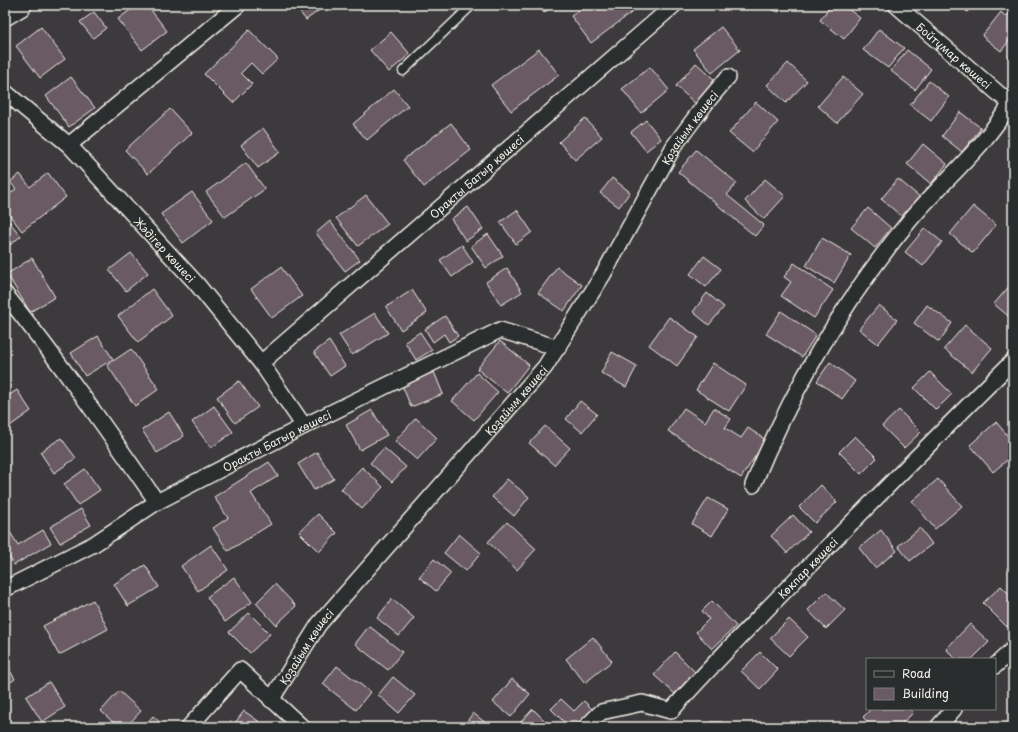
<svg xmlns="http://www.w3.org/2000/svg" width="1018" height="732" viewBox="0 0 1018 732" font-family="'Playpen Sans',sans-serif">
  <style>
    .building { fill: #6a5a64; stroke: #f4f1e8 }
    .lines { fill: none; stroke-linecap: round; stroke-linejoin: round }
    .service-casing { stroke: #f4f1e8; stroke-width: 11 }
    .minor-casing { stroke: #f4f1e8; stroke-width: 18 }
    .secondary-casing { stroke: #f4f1e8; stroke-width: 25 }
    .service { stroke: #2a2d2e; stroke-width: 8 }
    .minor { stroke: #2a2d2e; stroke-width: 15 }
    .secondary { stroke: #2a2d2e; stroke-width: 22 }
    .labels { text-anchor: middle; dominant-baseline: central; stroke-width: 3; stroke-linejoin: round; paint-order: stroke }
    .street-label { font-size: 11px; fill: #f4f1e8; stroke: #2a2d2e }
  </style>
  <rect width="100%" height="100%" fill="#3d3a3e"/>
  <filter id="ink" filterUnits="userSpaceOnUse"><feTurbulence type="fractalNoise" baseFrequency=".025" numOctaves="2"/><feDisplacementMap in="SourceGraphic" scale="8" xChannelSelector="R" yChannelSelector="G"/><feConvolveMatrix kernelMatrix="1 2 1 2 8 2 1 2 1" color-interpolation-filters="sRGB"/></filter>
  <g filter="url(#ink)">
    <!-- building -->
    <path class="building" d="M137 5H147L167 31 142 50 118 19Z
      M294 5H326L306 20Z
      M538 5H553L544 13Z
      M586 5H637L639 7 591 43 571 16Z
      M759 5H781L779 12Z
      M831 5H843L860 18 844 39 820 20Z
      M960 5H973L967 12Z
      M1013 8V36L1001 51 982 36 1001 12 1006 17Z
      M94 12 106 28 93 38 80 22Z
      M41 27 65 59 40 78 16 46Z
      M721 27 740 50 712 73 693 49Z
      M879 29 904 48 888 68 863 50Z
      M249 30 278 59 262 74 251 63 241 73 252 84 233 103 204 74Z
      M391 32 410 54 389 72 370 50Z
      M539 49 559 75 511 111 491 85Z
      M907 50 931 69 915 90 891 71Z
      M1013 52V62L1008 58Z
      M696 63 717 82 697 105 676 86Z
      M788 63 807 81 786 103 767 85Z
      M650 67 669 90 641 113 622 89Z
      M71 77 95 108 69 127 46 96Z
      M843 77 863 94 837 123 818 106Z
      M929 81 949 97 931 121 910 105Z
      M394 89 408 106 367 140 353 124Z
      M756 102 778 122 752 152 729 133Z
      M170 109 192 133 148 174 125 150Z
      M960 112 981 128 962 152 942 136Z
      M585 118 602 137 575 160 559 142Z
      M646 120 661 139 646 151 631 132Z
      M451 123 471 150 424 187 403 160Z
      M263 128 280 152 258 168 241 145Z
      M923 144 947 164 931 184 907 164Z
      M696 150 737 183 727 195 764 225 755 236 678 172Z
      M246 163 265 189 225 217 206 192Z
      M48 173 66 197 22 231 5 209V198L16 189 10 182 20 174 30 187Z
      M612 178 630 192 619 207 600 193Z
      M765 179 785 196 764 219 745 201Z
      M898 179 921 198 905 219 881 199Z
      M192 192 213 220 183 243 161 214Z
      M366 195 388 224 358 246 336 218Z
      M973 206 996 225 973 253 950 234Z
      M468 207 483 229 466 241 451 219Z
      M868 208 891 228 875 248 851 228Z
      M517 210 532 232 516 244 500 222Z
      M5 217 21 236 5 249Z
      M330 221 360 260 345 271 316 233Z
      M925 228 942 242 923 266 905 252Z
      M488 234 503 256 486 268 471 246Z
      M822 238 851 255 834 283 806 266Z
      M462 245 473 262 452 277 440 260Z
      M131 253 148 273 126 291 109 270Z
      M704 256 721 269 706 287 690 274Z
      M32 258 55 297 30 312 7 274Z
      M794 263 833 290 814 318 781 296 791 282 784 277Z
      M281 267 302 296 272 318 251 289Z
      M557 267 582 285 564 311 538 293Z
      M507 268 522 292 501 305 486 282Z
      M1013 282V320L994 304Z
      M152 289 172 316 138 342 118 316Z
      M412 290 427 313 401 330 386 307Z
      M707 293 724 307 709 325 693 312Z
      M879 305 897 320 878 344 859 329Z
      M927 305 952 323 939 342 914 323Z
      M781 311 816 335 802 357 766 334Z
      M375 313 388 333 352 355 339 335Z
      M445 316 458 336 449 342 444 334 433 342 425 329Z
      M669 317 698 337 677 366 649 345Z
      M965 325 992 348 972 372 944 349Z
      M420 332 432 350 416 360 405 342Z
      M98 336 113 359 85 376 71 353Z
      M329 341 345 366 330 376 314 352Z
      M500 341 529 365 507 393 477 369Z
      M131 349 159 389 135 406 107 365Z
      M612 352 637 366 626 387 601 373Z
      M830 362 855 381 842 399 817 381Z
      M713 363 746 385 729 411 696 390Z
      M434 372 443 394 411 407 402 385Z
      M930 372 952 394 936 410 914 388Z
      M477 373 498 392 474 420 452 401Z
      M239 381 258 407 235 423 217 397Z
      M17 390 31 411 10 426 5 419V398Z
      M580 401 597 414 582 432 566 419Z
      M214 406 233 432 211 448 192 422Z
      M684 408 705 422 714 408 731 419 725 428 741 438 748 428 766 440 741 478 668 431Z
      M372 410 387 435 360 450 346 425Z
      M899 410 921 432 904 448 882 426Z
      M169 412 184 436 157 453 142 430Z
      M416 418 437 438 417 460 395 441Z
      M996 422 1013 442V455L993 472 970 445Z
      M545 426 570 448 554 465 529 443Z
      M855 436 877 458 861 474 839 452Z
      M61 438 76 458 54 473 40 452Z
      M384 448 406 467 392 482 370 463Z
      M317 452 334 479 314 490 298 464Z
      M269 462 278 476 251 493 271 524 228 551 213 528 228 518 214 497Z
      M362 467 383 487 362 509 341 489Z
      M85 469 100 490 78 505 64 484Z
      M507 479 529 497 514 516 492 497Z
      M938 479 962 506 935 529 912 501Z
      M821 485 837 502 815 523 799 507Z
      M708 498 728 509 712 536 692 524Z
      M81 509 91 525 60 543 50 527Z
      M318 514 337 533 319 552 299 532Z
      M793 515 809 532 787 553 771 536Z
      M507 522 536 549 517 570 488 542Z
      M5 524 18 545 43 530 51 543 14 565 5 550Z
      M920 528 932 544 910 561 898 546Z
      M881 530 897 551 875 568 859 548Z
      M459 534 481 553 466 571 444 553Z
      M211 545 228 570 198 591 181 566Z
      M434 559 451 573 436 591 419 577Z
      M145 565 159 587 128 606 114 584Z
      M234 577 252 602 225 622 207 597Z
      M275 584 296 606 276 625 256 603Z
      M1001 586 1013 598V620L1007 627 983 603Z
      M826 592 845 610 826 629 808 610Z
      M392 599 414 618 399 636 377 618Z
      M93 600 108 629 59 655 43 626Z
      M712 601 736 626 712 649 696 632 709 619 702 611Z
      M249 613 270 634 250 653 229 632Z
      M789 619 808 637 789 656 770 638Z
      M970 624 989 642 972 659H956L946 649Z
      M369 626 402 652 388 670 355 644Z
      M593 637 612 661 585 683 566 659Z
      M675 652 695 672 675 694 654 675Z
      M760 652 778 670 760 689 741 671Z
      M5 663 15 679 5 686Z
      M337 666 370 692 356 710 323 684Z
      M393 677 415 695 399 713 378 695Z
      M512 679 530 694 511 717 493 702Z
      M49 682 65 707 42 722 26 697Z
      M119 691 141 711 126 727H118L101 711Z
      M561 699 574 711 584 701 594 711 577 727H569L551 709Z
      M533 709 551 727H516Z
      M871 709H910L913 713 898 727H872L863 717Z
      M244 711 264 725 263 727H232Z
      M473 713 491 727H463Z
      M153 716 165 727H143Z
      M711 722H722L728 727H707Z"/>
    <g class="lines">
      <!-- service casing -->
      <g class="service-casing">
        <path id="service" d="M403 71 472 5"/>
      </g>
      <!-- minor casing -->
      <g class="minor-casing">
        <g id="minor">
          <path id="s1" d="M896 5 1013 106"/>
          <path id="s2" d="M5 92 69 145 196 283 261 363 304 426"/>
          <path d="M69 145 238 5"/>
          <path d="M5 294C59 361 108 431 157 502"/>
          <path id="s3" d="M261 363 674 5"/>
          <path d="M753 485C792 390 844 300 910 220 932 194 957 171 980 145 991 132 1001 118 1011 104"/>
          <path id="s4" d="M5 589 94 544 157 502 304 426 500 330 558 348"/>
          <path d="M995 666 1013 649"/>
          <path id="s5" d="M271 700 319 624 545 367 604 273 674 146 706 103 728 77"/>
          <path d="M189 727 240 670 302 727"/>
          <path id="s6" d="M586 727 601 712 642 703 671 711C712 664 757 620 800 575 871 503 941 432 1013 361"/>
          <path d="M938 727 954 709"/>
        </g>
      </g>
      <!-- secondary casing -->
      <g class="secondary-casing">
        <path id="secondary" d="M5 14 20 5"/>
      </g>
      <!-- service -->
      <use href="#service" class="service"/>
      <!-- minor -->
      <use href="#minor" class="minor"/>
      <!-- secondary -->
      <use href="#secondary" class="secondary"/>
    </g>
  </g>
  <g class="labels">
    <!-- street labels -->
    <g class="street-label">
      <text stroke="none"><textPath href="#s1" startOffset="77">Бойтұмар көшесі</textPath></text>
      <text stroke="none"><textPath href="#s5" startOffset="712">Қозайым көшесі</textPath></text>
      <text stroke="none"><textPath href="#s3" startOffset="285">Оракты Батыр көшесі</textPath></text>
      <text stroke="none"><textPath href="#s2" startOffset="225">Жәдігер көшесі</textPath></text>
      <text stroke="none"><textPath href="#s5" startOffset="388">Қозайым көшесі</textPath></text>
      <text stroke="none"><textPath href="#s4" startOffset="310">Оракты Батыр көшесі</textPath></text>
      <text stroke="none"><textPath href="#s6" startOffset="291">Көкпар көшесі</textPath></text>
      <text stroke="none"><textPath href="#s5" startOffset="64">Қозайым көшесі</textPath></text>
    </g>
  </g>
  <!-- margin -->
  <rect width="1018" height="732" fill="none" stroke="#2a2d2e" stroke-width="20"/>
  <rect x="10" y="10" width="998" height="712" fill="none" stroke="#f4f1e8" stroke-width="1.5" filter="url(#ink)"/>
  <!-- legend -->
  <rect x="866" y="658" width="130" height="52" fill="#2a2d2e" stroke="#7b7b78"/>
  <rect x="874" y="671" width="20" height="6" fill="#2a2d2e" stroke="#7b7b78"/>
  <text x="902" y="678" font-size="12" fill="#f4f1e8">Road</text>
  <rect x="874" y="688" width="20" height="12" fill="#6a5a64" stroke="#7b7b78"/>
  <text x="902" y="698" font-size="12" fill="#f4f1e8">Building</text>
</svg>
